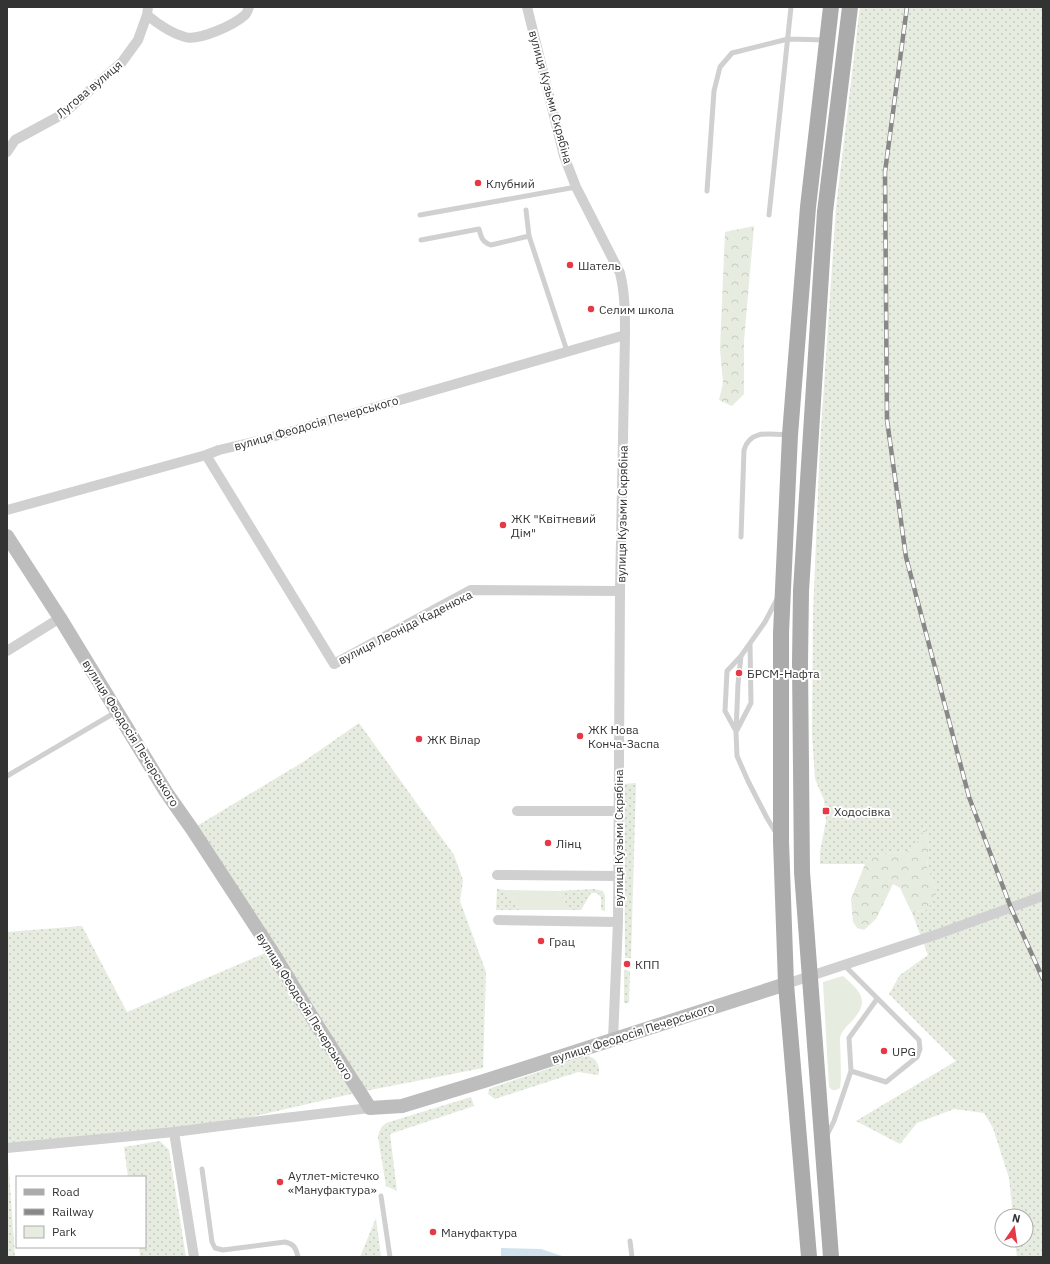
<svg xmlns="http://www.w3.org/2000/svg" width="1050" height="1264" viewBox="0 0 1050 1264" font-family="'IBM Plex Sans',sans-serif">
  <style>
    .grass { fill: url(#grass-dots) }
    .forest { fill: url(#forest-crowns) }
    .green { fill: #e6ecdf }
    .water { fill: #cfe2ee }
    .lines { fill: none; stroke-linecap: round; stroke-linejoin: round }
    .lane { stroke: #d0d0d0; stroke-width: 5 }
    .street { stroke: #d0d0d0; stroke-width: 10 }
    .secondary { stroke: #bdbdbd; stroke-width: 14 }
    .primary { stroke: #ababab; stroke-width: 16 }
    .rail-casing { stroke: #888; stroke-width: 4.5 }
    .rail { stroke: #fff; stroke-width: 3; stroke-dasharray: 9; stroke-linecap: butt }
    .poi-dot { fill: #e63946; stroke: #fff; stroke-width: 1.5 }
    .labels { text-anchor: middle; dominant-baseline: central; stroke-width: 4; stroke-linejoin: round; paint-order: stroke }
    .street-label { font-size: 12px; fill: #333; stroke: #fff }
    .poi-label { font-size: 12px; fill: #333; stroke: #fff; text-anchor: start }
  </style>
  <defs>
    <pattern id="grass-dots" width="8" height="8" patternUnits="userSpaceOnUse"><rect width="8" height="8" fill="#e6ecdf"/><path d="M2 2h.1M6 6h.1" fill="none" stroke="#c6cbc0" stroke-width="1.8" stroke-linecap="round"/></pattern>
    <pattern id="forest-crowns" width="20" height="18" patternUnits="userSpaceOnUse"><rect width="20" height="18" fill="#e6ecdf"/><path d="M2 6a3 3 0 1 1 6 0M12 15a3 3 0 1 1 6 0" fill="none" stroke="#c6cbc0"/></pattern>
  </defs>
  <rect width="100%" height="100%" fill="#fff"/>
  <!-- grass -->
  <path class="grass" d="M860 7H1043V1257H1017L1015 1240H1026V1216H1013L1009 1178 993 1128 984 1113 954 1109 917 1123 900 1144 856 1121 956 1061 889 994 900 975 928 955 912 913 928 909 936 889 927 868 929 848 925 828 914 848 907 851 877 855 865 864H820V852L826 821 824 800 815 779 812 734 813 614 820 445 836 208Z
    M359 723 454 855 463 880 460 901 486 972 483 1068 360 1092 199 1129 7 1148V932L82 926 127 1012 270 951 192 829 303 762Z
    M636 783 631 958H625L624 784Z
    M497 889 505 890 520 910H496Z
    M594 889 603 891 605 896V911L601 910V897L597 893H591L581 910H570L558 891Z
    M624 970 630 971 629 1003H624Z
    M586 1056C595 1056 602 1066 598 1075L578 1072 495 1099 488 1094 489 1090 491 1088Z
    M471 1097 474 1106 390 1134 397 1191 386 1186 378 1137C379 1131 381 1127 386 1123Z
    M160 1141 169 1150 186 1257H140L139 1247H145V1177H128L124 1147Z
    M7 1154 8 1157 15 1257H7Z
    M376 1218 381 1257H360Z"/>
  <!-- forest -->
  <path class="forest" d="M754 226 744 341V394L732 406 719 400 723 383 720 349 725 232Z
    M925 828 929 848 927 868 936 889V896L928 909 912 913 900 888 893 884 876 919 864 930 857 928 853 922 851 899 865 864 877 855 907 851 914 848Z"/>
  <!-- green -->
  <path class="green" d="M505 890 558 891 570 910H520Z
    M843 976C861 992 871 1001 851 1022 846 1027 842 1031 840 1037L841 1078 840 1088 836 1090H832L829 1087 823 982Z"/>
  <!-- water -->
  <path class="water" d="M501 1248 541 1249 565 1257H501Z"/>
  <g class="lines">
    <!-- lane -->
    <path class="lane" d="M707 191 714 91 720 67 732 53 788 39 826 40
      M526 210 529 236 567 351
      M420 215 576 187
      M769 215 791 7
      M421 240 479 229C481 237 482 242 491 245L529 236
      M741 537 744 450C750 429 771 434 788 435
      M737 730 751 703 750 644
      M736 731 725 711 727 671 741 656
      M7 776 116 712
      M776 833 767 818 748 781 737 756 736 732 738 684 741 656 765 622 777 599
      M851 1071 849 1038 877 999
      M827 1135 834 1121 851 1071 886 1082 917 1057 920 1049 919 1040 844 965
      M202 1169 212 1242 215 1248 223 1250 285 1242C294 1244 296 1248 298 1257
      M381 1196 390 1257
      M630 1241 632 1257"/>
    <!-- street -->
    <path class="street" d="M527 7 564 156 576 187 620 273C625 293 625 314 625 335L620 591 618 922 613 1039
      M147 15C158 24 170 33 185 37 199 41 234 25 245 15 247 13 248 10 249 7
      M7 152 15 140 63 114 122 62 138 40 147 15 148 7
      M206 455 334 664 471 590 620 591
      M7 510 206 455 219 450 258 441 625 335
      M7 651 60 618
      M517 811H618
      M497 875 618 876
      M498 920 618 922
      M786 984 938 934 1043 896
      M174 1132 194 1257
      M7 1148 174 1132 276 1119 370 1108"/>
    <!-- secondary -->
    <path class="secondary" d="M7 536 60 618 166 792 192 829 271 950 315 1022 370 1108 402 1106 484 1081 786 984"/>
    <!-- primary -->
    <path class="primary" d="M809 1257 786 984 781 841V633L790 435 808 207 831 7
      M831 1257 802 872 800 663 801 591 825 212 850 7"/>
    <!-- rail casing -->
    <g class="rail-casing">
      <path id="rail" d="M907 7 885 172 887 420 906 557 969 797 1011 908 1043 979"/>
    </g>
    <!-- rail -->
    <use href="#rail" class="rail"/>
  </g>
  <!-- markers -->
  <g class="poi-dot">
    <circle cx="478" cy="183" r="4"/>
    <circle cx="570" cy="265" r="4"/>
    <circle cx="591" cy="309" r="4"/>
    <circle cx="503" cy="525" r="4"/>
    <circle cx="739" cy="673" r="4"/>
    <circle cx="580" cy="736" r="4"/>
    <circle cx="419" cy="739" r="4"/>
    <rect x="822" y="807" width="8" height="8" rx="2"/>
    <circle cx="548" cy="843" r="4"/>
    <circle cx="541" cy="941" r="4"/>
    <circle cx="627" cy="964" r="4"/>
    <circle cx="884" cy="1051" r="4"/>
    <circle cx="280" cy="1182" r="4"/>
    <circle cx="433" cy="1232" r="4"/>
  </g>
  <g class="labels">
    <!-- street labels -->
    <g class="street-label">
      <text transform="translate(89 89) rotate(-40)">Лугова вулиця</text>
      <text transform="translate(551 97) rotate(75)">вулиця Кузьми Скрябіна</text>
      <text transform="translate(316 423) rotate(-16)">вулиця Феодосія Печерського</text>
      <text transform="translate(622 514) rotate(-89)">вулиця Кузьми Скрябіна</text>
      <text transform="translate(405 627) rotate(-27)">вулиця Леоніда Каденюка</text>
      <text transform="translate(131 733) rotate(58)">вулиця Феодосія Печерського</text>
      <text transform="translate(618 838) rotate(-90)">вулиця Кузьми Скрябіна</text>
      <text transform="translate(305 1006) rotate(58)">вулиця Феодосія Печерського</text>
      <text transform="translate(633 1033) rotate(-18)">вулиця Феодосія Печерського</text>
    </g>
    <!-- poi labels -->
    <g class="poi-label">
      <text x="486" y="183">Клубний</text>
      <text x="578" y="265">Шатель</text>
      <text x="599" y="309">Селим школа</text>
      <text x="511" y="518">ЖК "Квітневий<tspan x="511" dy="14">Дім"</tspan></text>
      <text x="747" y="673">БРСМ-Нафта</text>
      <text x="588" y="729">ЖК Нова<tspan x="588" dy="14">Конча-Заспа</tspan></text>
      <text x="427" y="739">ЖК Вілар</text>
      <text x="834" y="811">Ходосівка</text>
      <text x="556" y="843">Лінц</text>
      <text x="549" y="941">Грац</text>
      <text x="635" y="964">КПП</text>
      <text x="892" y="1051">UPG</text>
      <text x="288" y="1175">Аутлет-містечко<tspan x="288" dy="14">«Мануфактура»</tspan></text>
      <text x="441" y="1232">Мануфактура</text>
    </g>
  </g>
  <!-- border -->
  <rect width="1050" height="1264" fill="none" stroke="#333333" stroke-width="16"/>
  <!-- legend -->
  <rect x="16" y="1176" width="130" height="72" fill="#ffffff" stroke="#adadad"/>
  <rect x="24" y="1189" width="20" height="6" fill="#ababab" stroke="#adadad"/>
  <text x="52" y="1196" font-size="12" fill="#333333">Road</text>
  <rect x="24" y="1209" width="20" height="6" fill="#888888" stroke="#adadad"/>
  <text x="52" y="1216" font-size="12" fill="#333333">Railway</text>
  <rect x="24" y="1226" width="20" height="12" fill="#e6ecdf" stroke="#adadad"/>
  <text x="52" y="1236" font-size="12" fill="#333333">Park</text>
  <!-- north arrow -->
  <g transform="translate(1014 1228) rotate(13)"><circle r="19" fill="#ffffff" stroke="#adadad"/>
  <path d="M0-3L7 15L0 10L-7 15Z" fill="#e63946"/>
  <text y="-6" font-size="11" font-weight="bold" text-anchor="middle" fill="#333333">N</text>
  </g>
</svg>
